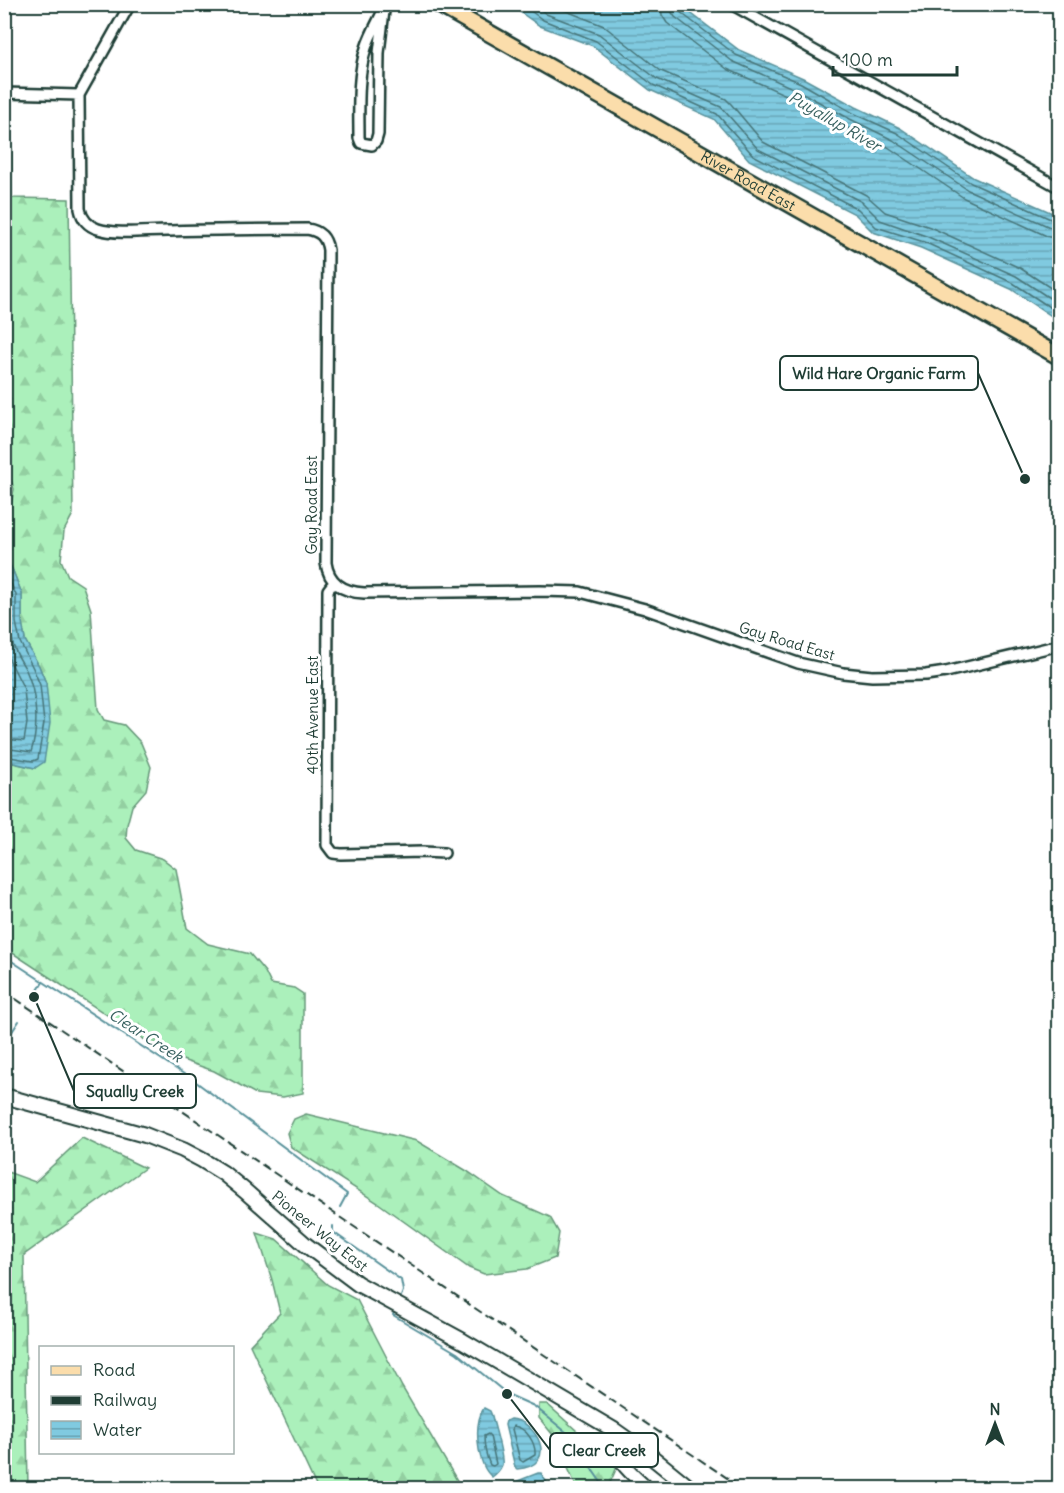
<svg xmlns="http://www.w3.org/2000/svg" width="1064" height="1493" viewBox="0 0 1064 1493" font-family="Delius,sans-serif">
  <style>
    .forest { fill: url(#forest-firs); stroke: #659678; stroke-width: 1.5 }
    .water { fill: url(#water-rules); stroke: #59929b; stroke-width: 1.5 }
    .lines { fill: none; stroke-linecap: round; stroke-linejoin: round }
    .shore { stroke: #467579; stroke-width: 1.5 }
    .stream { stroke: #59929b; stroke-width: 2 }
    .minor-casing { stroke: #1f3d34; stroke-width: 14 }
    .tertiary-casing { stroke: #1f3d34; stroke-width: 16 }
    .secondary-casing { stroke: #1f3d34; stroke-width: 18 }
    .primary-casing { stroke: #1f3d34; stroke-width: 20 }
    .minor { stroke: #fff; stroke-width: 9 }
    .tertiary { stroke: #fff; stroke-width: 12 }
    .secondary { stroke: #fff; stroke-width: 14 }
    .primary { stroke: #fbddab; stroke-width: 15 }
    .rail { stroke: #1f3d34; stroke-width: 2; stroke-dasharray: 9 4.5; stroke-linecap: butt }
    .labels { text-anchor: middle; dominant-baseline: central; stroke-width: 6; stroke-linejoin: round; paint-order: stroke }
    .street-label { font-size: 15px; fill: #1f3d34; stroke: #fff }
    .water-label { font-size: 16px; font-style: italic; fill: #37605f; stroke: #fff }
    .leader { fill: none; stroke: #1f3d34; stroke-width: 2 }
    .callout-dot { fill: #1f3d34; stroke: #fff; stroke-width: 2 }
    .callout { fill: #fff; stroke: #1f3d34; stroke-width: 2 }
    .callout-label { font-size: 16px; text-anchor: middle; font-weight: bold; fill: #1f3d34 }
  </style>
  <defs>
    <pattern id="forest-firs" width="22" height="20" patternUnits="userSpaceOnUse" patternTransform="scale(1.5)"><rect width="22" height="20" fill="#abf0bb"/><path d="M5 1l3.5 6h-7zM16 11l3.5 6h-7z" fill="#93cfa1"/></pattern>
    <pattern id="water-rules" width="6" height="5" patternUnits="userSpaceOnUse" patternTransform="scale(1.5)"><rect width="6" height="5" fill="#80cae0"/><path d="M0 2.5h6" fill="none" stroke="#68a5b6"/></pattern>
  </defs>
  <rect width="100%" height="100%" fill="#fff"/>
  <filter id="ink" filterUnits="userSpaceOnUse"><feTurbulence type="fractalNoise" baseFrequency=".0167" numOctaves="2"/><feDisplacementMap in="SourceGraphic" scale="12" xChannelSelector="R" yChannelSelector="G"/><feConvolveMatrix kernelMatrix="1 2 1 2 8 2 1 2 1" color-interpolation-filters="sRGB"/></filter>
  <g filter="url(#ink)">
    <!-- forest -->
    <path class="forest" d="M5 119H11L12 198 69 199 73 514 64 531 61 560 68 576 83 586 91 610 98 709 104 720 124 725 141 743 151 767 146 790 132 806 127 825 126 838 136 850 163 859 176 869 187 928 208 944 250 954 265 972 271 984 294 988 303 994V1093L283 1097 256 1094 214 1071 168 1055 5 948 4 761 35 768 46 683 39 666 25 640 22 622V594L13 571 5 555V535L14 489 11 480 4 472Z
      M306 1114 417 1141 467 1171 503 1196 550 1217 559 1233 555 1258 527 1269 484 1274 469 1268 378 1203 291 1147 287 1133 294 1119Z
      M82 1138 145 1168 24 1255 28 1488H5V1171L35 1182Z
      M257 1233 276 1239 328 1285 357 1300 402 1387 458 1482 459 1488H317L250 1345 280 1313 272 1280Z
      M539 1404H547L617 1467 610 1483 612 1488H577L553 1435 539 1418Z"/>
    <!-- water -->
    <path class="water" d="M510 5H680L739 50 803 78 856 107 900 128 974 178 1059 216V321L1011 289 921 248 873 232 855 214 749 160 714 119 650 90 593 46 540 26Z
      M5 555 13 571 22 594V622L25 640 39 666 46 683 50 723 44 762 35 768 5 761Z
      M484 1408 490 1411 492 1416C494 1426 504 1456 502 1465 500 1470 496 1474 492 1477 477 1465 473 1424 484 1408Z
      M510 1419C536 1419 561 1466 517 1469L515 1467 505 1425 506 1421Z
      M538 1473H541L550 1488H500Z"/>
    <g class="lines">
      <!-- shore -->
      <path class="shore" d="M521 4 543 20 596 41 653 85 717 114 753 155 858 209 876 227 924 242 1013 283 1060 314
        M534 4 546 14 599 34 657 79 721 107 758 149 862 202 880 220 926 236 1016 276 1060 305
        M549 4 604 26 661 71 726 99 731 104 763 142 866 195 885 212 930 227 1020 268 1060 294
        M661 4 662 15 667 23 727 69 793 98 846 127 888 147 964 198 1049 237 1060 238
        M670 4 671 11 675 17 732 61 797 90 850 119 893 140 968 190 1052 228 1060 229
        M677 4 680 12 736 55 801 83 853 113 897 133 971 183 1055 221 1060 222
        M4 568 16 595V622L20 642 33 668 40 685 44 723 38 759 33 761 4 756
        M4 586C11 604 8 623 12 641 14 651 21 661 26 670 37 694 39 728 31 752L4 748
        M4 649 24 689 27 723 24 741 4 739
        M513 1426C526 1427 536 1443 535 1455L523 1462 520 1460 512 1429Z
        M488 1434 490 1436 496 1464 493 1466 490 1465C486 1456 484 1446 484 1436Z"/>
      <!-- stream -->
      <path class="stream" d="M4 956 196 1082 347 1194 340 1207
        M34 997 43 982
        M4 1044 19 1021
        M333 1226V1232L401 1280 403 1291 400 1299
        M394 1312 393 1315 457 1353 507 1394 534 1406 566 1432 605 1488"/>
      <!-- minor casing -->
      <g class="minor-casing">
        <path id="minor" d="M731 4 1060 188
          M384 11 379 53 378 134 376 141 372 145 361 143 359 138C359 108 357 77 366 48 371 32 380 19 386 4
          M4 93 79 95 80 209C82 219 88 226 98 229 118 235 146 231 167 231 214 230 260 229 307 229 320 231 326 237 328 250L326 563C329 584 344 592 364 593L540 591 580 592 645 609 798 663 843 673 872 676 926 675 946 672 1060 645
          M79 95 130 4
          M336 584 331 586 328 590 327 845 333 853 341 854 422 852 444 853"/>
      </g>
      <!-- tertiary casing -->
      <g class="tertiary-casing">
        <path id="tertiary" d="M614 1430C607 1454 631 1474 647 1488"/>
      </g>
      <!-- secondary casing -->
      <g class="secondary-casing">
        <path id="secondary" d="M4 1096 145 1135 183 1150 202 1160 223 1173 245 1191 306 1245 358 1284 463 1341 614 1430 648 1454 690 1488"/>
      </g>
      <!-- primary casing -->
      <g class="primary-casing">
        <g id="primary">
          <path id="s1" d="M438 4 1060 357"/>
        </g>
      </g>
      <!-- minor -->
      <use href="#minor" class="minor"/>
      <!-- tertiary -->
      <use href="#tertiary" class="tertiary"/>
      <!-- secondary -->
      <use href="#secondary" class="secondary"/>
      <!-- primary -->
      <use href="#primary" class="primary"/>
      <!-- rail -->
      <path class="rail" d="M4 991 742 1488"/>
    </g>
  </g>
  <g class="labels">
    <!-- street labels -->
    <g class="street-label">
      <text stroke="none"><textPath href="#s1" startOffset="357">River Road East</textPath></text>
      <text transform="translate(311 505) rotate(-90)">Gay Road East</text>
      <text transform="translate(787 641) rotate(17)">Gay Road East</text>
      <text transform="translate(312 715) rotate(-90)">40th Avenue East</text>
      <text transform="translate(320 1231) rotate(39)">Pioneer Way East</text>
    </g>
    <!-- water labels -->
    <g class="water-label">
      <text transform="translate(835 121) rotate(30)">Puyallup River</text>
      <text transform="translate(146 1035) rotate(33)">Clear Creek</text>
    </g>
  </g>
  <!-- callouts -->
  <path class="leader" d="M1025 479L978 373M34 997L74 1091M507 1394L550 1450"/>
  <g class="callout-dot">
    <circle cx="1025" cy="479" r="6"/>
    <circle cx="34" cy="997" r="6"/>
    <circle cx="507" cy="1394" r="6"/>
  </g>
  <g class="callout">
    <rect x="780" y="356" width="198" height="34" rx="6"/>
    <rect x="74" y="1074" width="122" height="34" rx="6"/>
    <rect x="550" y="1433" width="108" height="34" rx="6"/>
  </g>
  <g class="callout-label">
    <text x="879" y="379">Wild Hare Organic Farm</text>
    <text x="135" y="1097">Squally Creek</text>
    <text x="604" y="1456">Clear Creek</text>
  </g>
  <!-- margin -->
  <rect width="1064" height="1493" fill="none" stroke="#fff" stroke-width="24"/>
  <rect x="12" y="12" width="1040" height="1469" fill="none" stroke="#1f3d34" stroke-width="2" filter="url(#ink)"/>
  <!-- legend -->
  <rect x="39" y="1346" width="195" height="108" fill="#ffffff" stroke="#a5b1ae" stroke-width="1.5"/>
  <rect x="51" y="1366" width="30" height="9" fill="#fbddab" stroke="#a5b1ae" stroke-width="1.5"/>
  <text x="93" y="1376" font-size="18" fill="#1f3d34">Road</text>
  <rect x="51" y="1396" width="30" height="9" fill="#1f3d34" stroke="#a5b1ae" stroke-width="1.5"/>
  <text x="93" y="1406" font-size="18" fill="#1f3d34">Railway</text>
  <rect x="51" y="1421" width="30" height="18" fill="url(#water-rules)" stroke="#a5b1ae" stroke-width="1.5"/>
  <text x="93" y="1436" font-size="18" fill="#1f3d34">Water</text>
  <!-- north arrow -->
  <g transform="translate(995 1424)" stroke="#ffffff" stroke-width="4.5" paint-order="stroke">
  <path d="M0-4.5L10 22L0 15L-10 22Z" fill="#1f3d34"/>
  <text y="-9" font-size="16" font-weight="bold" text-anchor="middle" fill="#1f3d34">N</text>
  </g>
  <!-- scale -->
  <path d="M833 66v9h124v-9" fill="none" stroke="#1f3d34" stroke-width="3"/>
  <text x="842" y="66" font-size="18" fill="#1f3d34" stroke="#ffffff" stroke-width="4.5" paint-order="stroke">100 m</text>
</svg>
